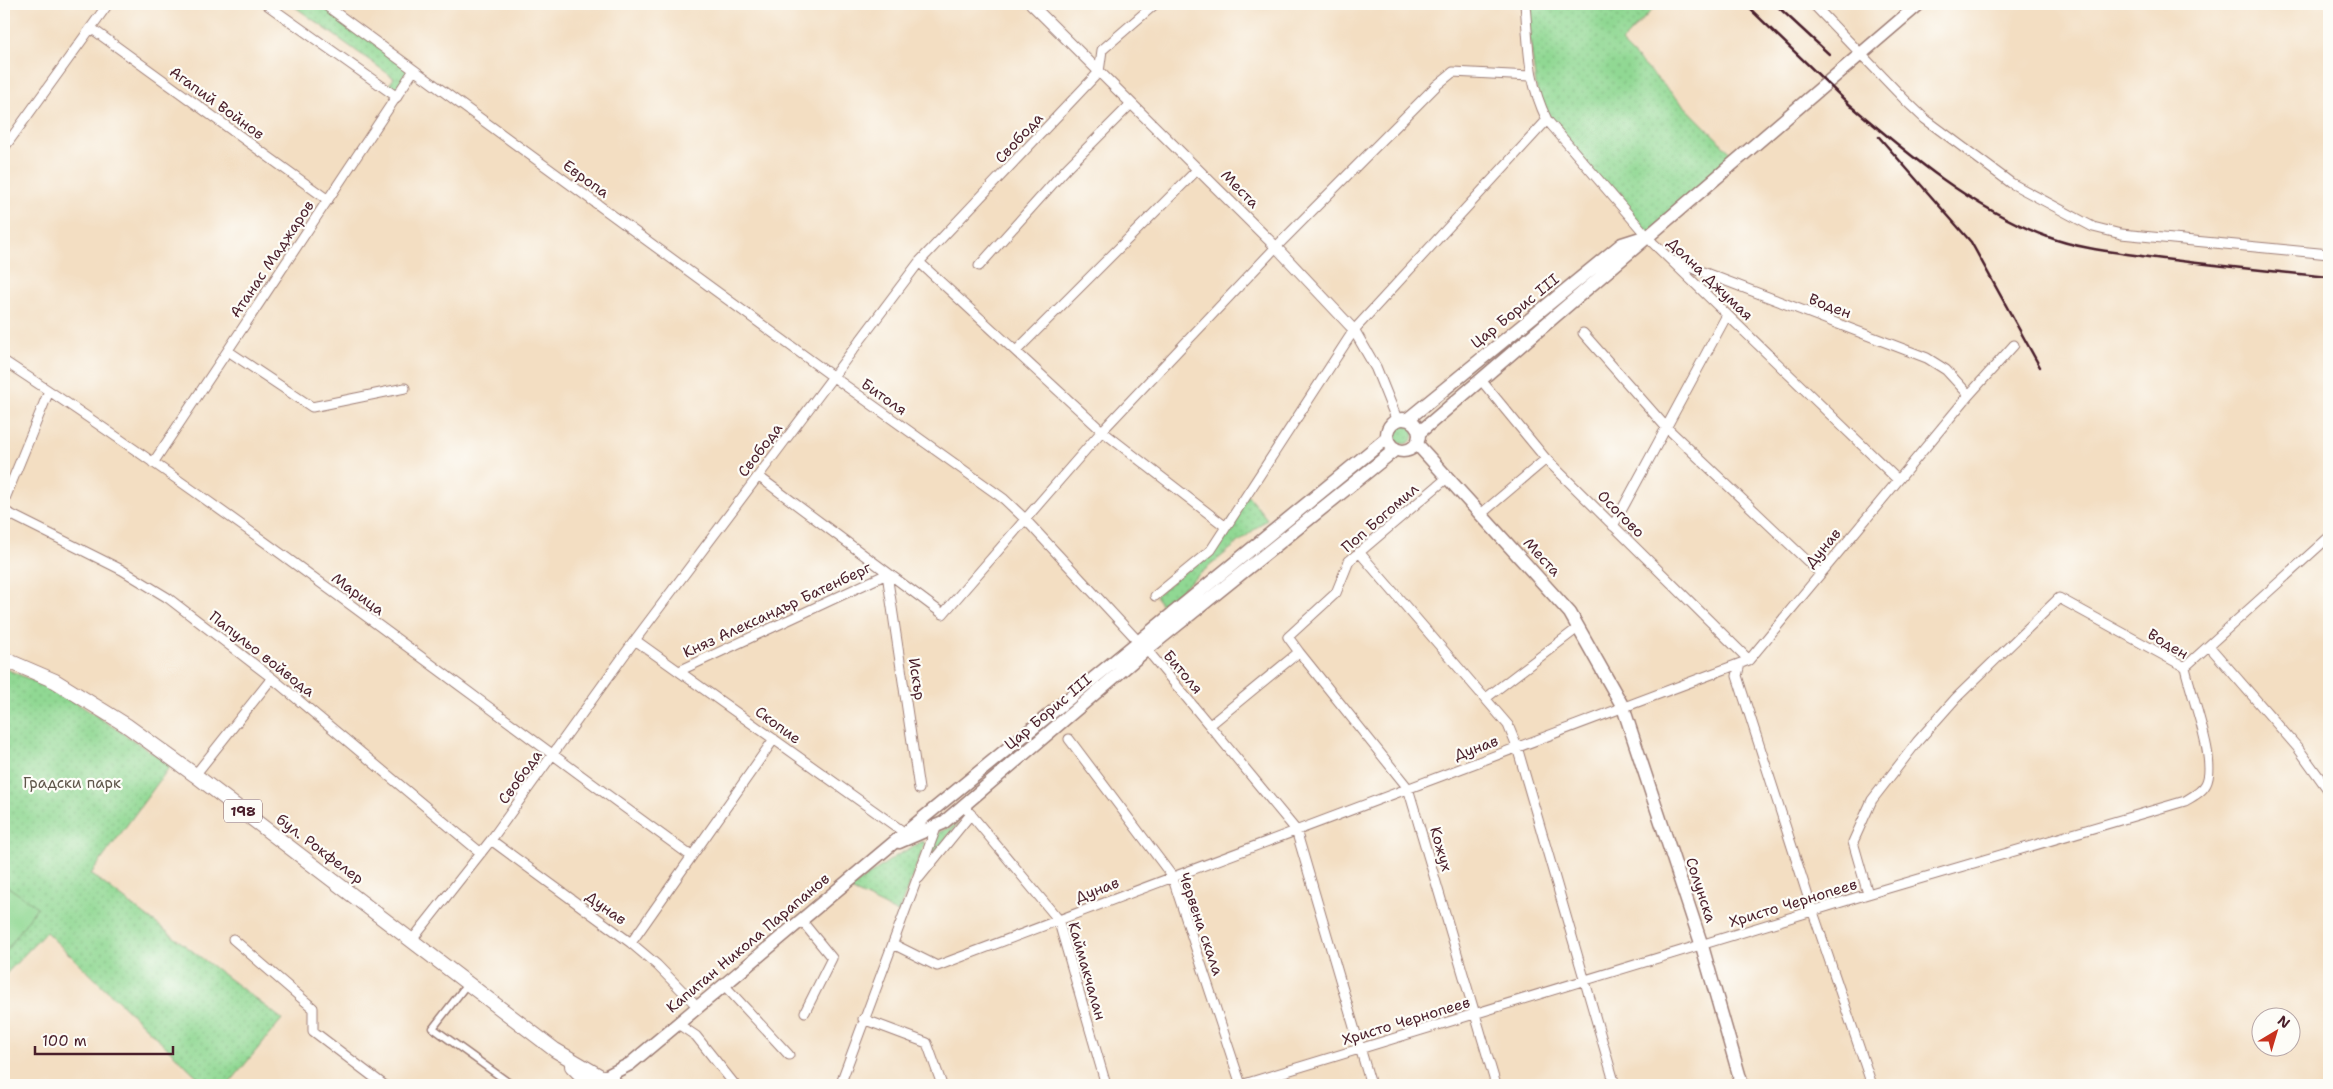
<svg xmlns="http://www.w3.org/2000/svg" width="2333" height="1089" viewBox="0 0 2333 1089" font-family="'Shantell Sans',sans-serif">
  <style>
    .grass { fill: url(#grass-dots); stroke: #6d7c5f }
    .pitch { fill: #90d893; stroke: #6d7c5f }
    .lines { fill: none; stroke-linecap: round; stroke-linejoin: round }
    .pedestrian-casing { stroke: #9e7e76; stroke-width: 9 }
    .minor-casing { stroke: #9e7e76; stroke-width: 11 }
    .tertiary-casing { stroke: #9e7e76; stroke-width: 12 }
    .secondary-casing { stroke: #9e7e76; stroke-width: 15 }
    .primary-casing { stroke: #9e7e76; stroke-width: 16 }
    .pedestrian { stroke: #fff; stroke-width: 6 }
    .minor { stroke: #fff; stroke-width: 9 }
    .tertiary { stroke: #fff; stroke-width: 10 }
    .secondary { stroke: #fff; stroke-width: 12 }
    .primary { stroke: #fff; stroke-width: 14 }
    .rail { stroke: #4a1f2b; stroke-width: 2.5 }
    .labels { text-anchor: middle; dominant-baseline: central; stroke-width: 4.5; stroke-linejoin: round; paint-order: stroke }
    .shield { fill: #fdfcf7; stroke: #806168; stroke-width: 1 }
    .shield-label { font-size: 14px; font-weight: bold; fill: #4a1f2b }
    .street-label { font-size: 15px; fill: #4a1f2b; stroke: #fdfcf7 }
    .park-label { font-size: 15px; fill: #5f564a; stroke: #fdfcf7 }
  </style>
  <defs>
    <pattern id="grass-dots" width="8" height="8" patternUnits="userSpaceOnUse" patternTransform="scale(1.25)"><rect width="8" height="8" fill="#90d893"/><path d="M2 2h.1M6 6h.1" fill="none" stroke="#7eb97f" stroke-width="1.8" stroke-linecap="round"/></pattern>
  </defs>
  <rect width="100%" height="100%" fill="#fdfcf7"/>
  <filter id="ink" filterUnits="userSpaceOnUse"><feTurbulence type="fractalNoise" baseFrequency=".02" numOctaves="2"/><feDisplacementMap in="SourceGraphic" scale="10" xChannelSelector="R" yChannelSelector="G"/><feConvolveMatrix kernelMatrix="1 2 1 2 8 2 1 2 1" color-interpolation-filters="sRGB"/></filter>
  <filter id="wash" filterUnits="userSpaceOnUse"><feTurbulence type="fractalNoise" baseFrequency=".0096" numOctaves="4" result="noise"/><feDisplacementMap in="SourceGraphic" scale="20" xChannelSelector="R" yChannelSelector="G"/><feGaussianBlur stdDeviation="1.12" result="paint"/><feColorMatrix in="noise" values="0 0 0 0 0 0 0 0 0 0 0 0 0 0 0 0 0 1.4 0 .05"/><feComposite in="paint" operator="in"/></filter>
  <g filter="url(#wash)">
    <rect width="100%" height="100%" fill="#f3dec2"/>
    <!-- grass -->
    <path class="grass" d="M291 4H324L414 70 397 97 386 89 394 78Z
      M1525 4H1658L1621 42 1737 159 1647 236 1590 172 1538 100Z
      M1394 434a10 10 0 1 1 20 0a10 10 0 1 1-20 0Z
      M1247 494 1267 519 1162 605 1155 596 1211 550Z
      M4 668 63 694 171 765 91 874 282 1019 228 1085H206L46 932 4 976Z
      M958 824 930 857 939 832Z
      M923 841 925 843 898 913 849 889 896 856Z"/>
    <!-- pitch -->
    <path class="pitch" d="M4 884 37 907 4 954Z"/>
  </g>
  <g filter="url(#ink)">
    <g class="lines">
      <!-- pedestrian casing -->
      <g class="pedestrian-casing">
        <path id="pedestrian" d="M468 983 433 1028 512 1085"/>
      </g>
      <!-- minor casing -->
      <g class="minor-casing">
        <path id="minor" d="M266 4 397 97
          M324 4 832 376 1004 499 1024 518 1152 656 1296 830 1371 1085
          M1525 4C1529 48 1527 79 1547 120L1653 243 1898 480
          M1813 4 1905 100 1925 119 2011 183 2093 227 2121 234 2329 254
          M91 28 328 200
          M4 148 108 4
          M1674 261 1927 358 1946 370 1969 395
          M919 262 1102 431 1226 527
          M979 266 1067 168 1130 105
          M1583 333 1665 426 1820 573
          M228 351 312 407 405 388
          M1016 351 1197 170
          M4 361C240 516 462 690 691 856
          M1481 380 1546 459 1749 660
          M153 463 414 70
          M758 476 943 614 1102 431 1276 247 1437 85 1453 72 1530 76
          M4 501 49 391
          M4 511 122 570 168 598 272 678 481 853
          M1481 514 1546 459
          M1613 526 1727 315
          M1359 552 1508 725 1517 747 1615 1085
          M1155 596 1211 550 1354 330 1547 120
          M635 640 905 833
          M2209 646 2298 748 2329 791
          M1299 652 1408 788 1496 1085
          M1740 664 1737 676 1813 912 1872 1085
          M2185 667 2329 537
          M679 671 887 574 919 789
          M1486 698 1579 627
          M1210 725 1299 652 1288 637 1336 593 1349 561 1447 478
          M1069 739 1172 876 1241 1085
          M195 775 272 678
          M963 805 1058 919 1106 1085
          M491 840 631 943 657 965 698 1007
          M919 878 971 814
          M801 920 832 958 805 1012
          M233 939 313 1008V1031L384 1085
          M412 940 491 840 635 640 919 262 1099 72 1102 50 1155 4
          M631 943 774 739
          M893 944 937 966 1749 660 1969 395 2014 345
          M724 985 789 1055
          M863 1019 927 1043 942 1085
          M678 1024 696 1036 735 1085
          M840 1085 936 828
          M1241 1085 1868 894 2185 801C2192 797 2202 792 2206 784 2218 762 2190 693 2185 667L2059 598 1956 698 1917 742 1872 800 1853 842 1868 894"/>
      </g>
      <!-- tertiary casing -->
      <g class="tertiary-casing">
        <path id="tertiary" d="M1031 4 1276 247 1354 330 1376 368 1397 420"/>
      </g>
      <!-- secondary casing -->
      <g class="secondary-casing">
        <path id="secondary" d="M1387 435a16 16 0 1 1 32 0a16 16 0 1 1-32 0Z
          M1408 419 1622 244 1644 237
          M1420 432 1919 4
          M1417 444 1570 613 1623 707 1702 946 1742 1085
          M899 842 943 823 1146 650 1396 449
          M605 1077 630 1064 923 818 1387 438"/>
      </g>
      <!-- primary casing -->
      <g class="primary-casing">
        <path id="primary" d="M4 659 55 681 126 725 195 775 555 1050 601 1077
          M572 1066 591 1085
          M594 1081 601 1077H608L616 1085"/>
      </g>
      <!-- pedestrian -->
      <use href="#pedestrian" class="pedestrian"/>
      <!-- minor -->
      <use href="#minor" class="minor"/>
      <!-- tertiary -->
      <use href="#tertiary" class="tertiary"/>
      <!-- secondary -->
      <use href="#secondary" class="secondary"/>
      <!-- primary -->
      <use href="#primary" class="primary"/>
      <!-- rail -->
      <path class="rail" d="M1745 4 1852 107
        M1775 4 1829 54
        M1848 103C1909 155 1972 209 2048 237 2080 249 2115 252 2148 257 2209 265 2269 271 2329 277
        M1879 137 1971 242 2040 367"/>
    </g>
  </g>
  <g class="labels">
    <!-- shield labels -->
    <rect class="shield" x="224" y="799.5" width="38" height="23" rx="4"/>
    <g class="shield-label">
      <text x="243" y="811">198</text>
    </g>
    <!-- street labels -->
    <g class="street-label">
      <text transform="translate(217 103) rotate(36)">Агапий Войнов</text>
      <text transform="translate(1019 138) rotate(-47)">Свобода</text>
      <text transform="translate(586 179) rotate(36)">Европа</text>
      <text transform="translate(1240 189) rotate(45)">Места</text>
      <text transform="translate(272 259) rotate(-56)">Атанас Маджаров</text>
      <text transform="translate(1710 279) rotate(44)">Долна Джумая</text>
      <text transform="translate(1830 306) rotate(21)">Воден</text>
      <text transform="translate(1515 311) rotate(-39)">Цар Борис III</text>
      <text transform="translate(884 397) rotate(35)">Битоля</text>
      <text transform="translate(760 450) rotate(-53)">Свобода</text>
      <text transform="translate(1621 514) rotate(45)">Осогово</text>
      <text transform="translate(1380 518) rotate(-41)">Поп Богомил</text>
      <text transform="translate(1823 548) rotate(-50)">Дунав</text>
      <text transform="translate(1542 557) rotate(47)">Места</text>
      <text transform="translate(358 594) rotate(36)">Марица</text>
      <text transform="translate(777 610) rotate(-25)">Княз Александър Батенберг</text>
      <text transform="translate(2168 644) rotate(31)">Воден</text>
      <text transform="translate(262 654) rotate(38)">Папульо войвода</text>
      <text transform="translate(1183 672) rotate(50)">Битоля</text>
      <text transform="translate(917 679) rotate(81)">Искър</text>
      <text transform="translate(1048 712) rotate(-40)">Цар Борис III</text>
      <text transform="translate(778 725) rotate(36)">Скопие</text>
      <text transform="translate(1476 748) rotate(-20)">Дунав</text>
      <text transform="translate(520 777) rotate(-54)">Свобода</text>
      <text transform="translate(320 849) rotate(37)">бул. Рокфелер</text>
      <text transform="translate(1441 849) rotate(74)">Кожух</text>
      <text transform="translate(1097 890) rotate(-21)">Дунав</text>
      <text transform="translate(1701 890) rotate(72)">Солунска</text>
      <text transform="translate(1793 903) rotate(-17)">Христо Чернопеев</text>
      <text transform="translate(606 908) rotate(36)">Дунав</text>
      <text transform="translate(1201 924) rotate(71)">Червена скала</text>
      <text transform="translate(748 943) rotate(-40)">Капитан Никола Парапанов</text>
      <text transform="translate(1087 971) rotate(74)">Каймакчалан</text>
      <text transform="translate(1406 1021) rotate(-17)">Христо Чернопеев</text>
    </g>
    <!-- park labels -->
    <g class="park-label">
      <text x="72" y="783">Градски парк</text>
    </g>
  </g>
  <!-- margin -->
  <rect width="2333" height="1089" fill="none" stroke="#fdfcf7" stroke-width="20"/>
  <!-- north arrow -->
  <g transform="translate(2276 1032) rotate(38)"><circle r="24" fill="#fdfcf7" stroke="#b5a4a5"/>
  <path d="M0-4L9 19L0 12L-9 19Z" fill="#c8321e"/>
  <text y="-8" font-size="14" font-weight="bold" text-anchor="middle" fill="#4a1f2b">N</text>
  </g>
  <!-- scale -->
  <path d="M35 1046v8h138v-8" fill="none" stroke="#4a1f2b" stroke-width="2.5"/>
  <text x="42" y="1046" font-size="15" fill="#4a1f2b" stroke="#fdfcf7" stroke-width="4" paint-order="stroke">100 m</text>
</svg>
